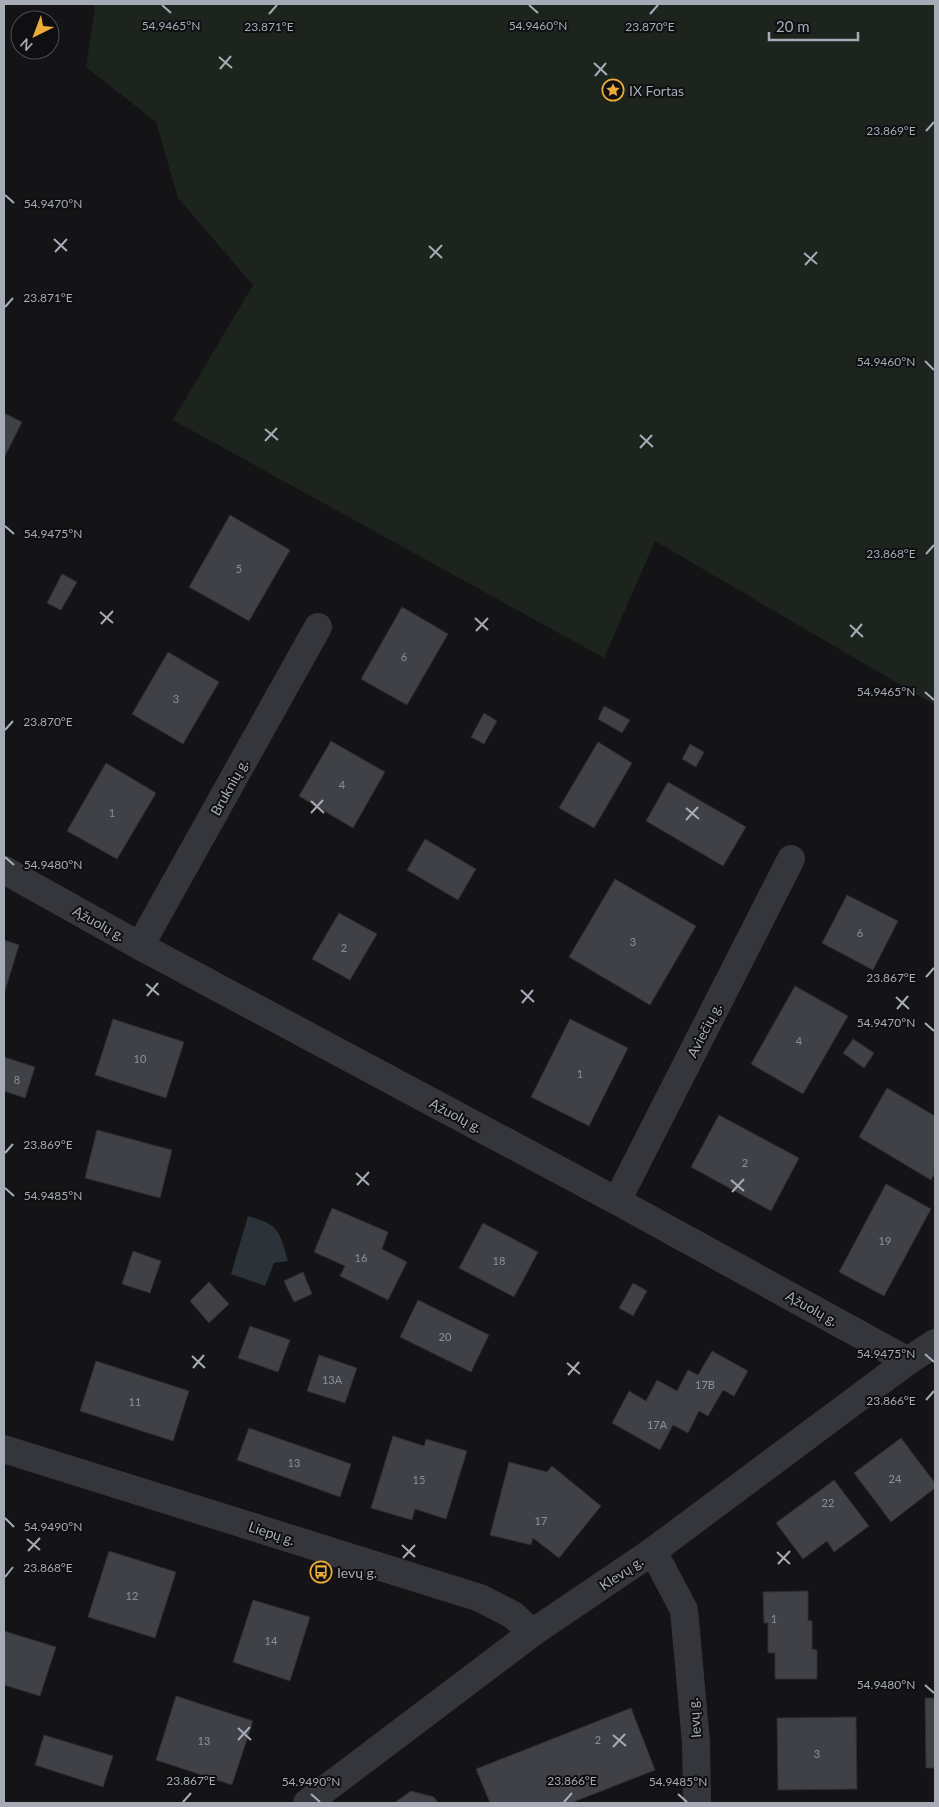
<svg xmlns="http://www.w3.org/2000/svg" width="939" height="1807" viewBox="0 0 939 1807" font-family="Lato,sans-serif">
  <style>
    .green { fill: #1c241d }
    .water { fill: #2b3339 }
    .building { fill: #404146; stroke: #2e2e32 }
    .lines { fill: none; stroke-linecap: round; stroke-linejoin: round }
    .minor { stroke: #35363b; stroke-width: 28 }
    .ticks { fill: none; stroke: #a6abb6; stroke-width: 2 }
    .labels { text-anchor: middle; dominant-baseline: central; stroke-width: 4; stroke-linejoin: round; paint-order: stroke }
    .number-label { font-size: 11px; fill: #8c909a }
    .poi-label { font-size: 14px; fill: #a6abb6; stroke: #0f0f11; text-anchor: start }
    .street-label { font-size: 14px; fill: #a6abb6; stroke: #0f0f11 }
    .ticks-label { font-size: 12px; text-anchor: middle; fill: #a6abb6; stroke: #0f0f11; stroke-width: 4; stroke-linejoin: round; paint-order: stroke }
  </style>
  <rect width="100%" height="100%" fill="#141416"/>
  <!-- green -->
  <path class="green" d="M93 4H935V705L655 541 604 658 173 420 253 285 178 198 156 122 86 67 95 8Z"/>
  <!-- water -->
  <path class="water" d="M248 1216C280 1225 279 1231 288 1261L274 1263 265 1286 231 1274Z"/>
  <!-- building -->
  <path class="building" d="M4 413 22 422 4 458Z
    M230 515 290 550 249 621 189 587Z
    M62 574 77 582 61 610 47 603Z
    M402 607 448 634 407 705 361 679Z
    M168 652 219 682 183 744 132 714Z
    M604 706 630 720 622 733 598 719Z
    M484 713 497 721 484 744 471 737Z
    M331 741 385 772 353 828 299 796Z
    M598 742 632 763 594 828 559 808Z
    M690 744 704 752 696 767 682 759Z
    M106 763 156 793 117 859 67 831Z
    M668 782 746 827 723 866 646 821Z
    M425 839 476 869 458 900 407 870Z
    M615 879 696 926 650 1005 569 957Z
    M847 895 898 921 873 970 822 943Z
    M339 913 377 934 350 980 312 959Z
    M4 940 19 945 4 994Z
    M795 986 848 1016 803 1094 751 1064Z
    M113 1019 184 1042 166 1098 95 1075Z
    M570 1019 628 1048 589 1126 531 1097Z
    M853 1039 874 1053 864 1068 843 1053Z
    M4 1057 35 1067 25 1098 4 1091Z
    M887 1088 935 1116V1173L931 1180 859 1137Z
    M719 1115 799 1158 771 1211 691 1167Z
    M97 1130 172 1150 160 1198 85 1178Z
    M886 1184 931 1209 884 1296 839 1272Z
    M332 1208 388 1232 382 1249 407 1262 388 1300 340 1276 345 1266 314 1252Z
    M483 1223 538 1252 514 1297 459 1268Z
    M133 1251 161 1261 150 1293 122 1284Z
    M303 1272 312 1294 294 1302 284 1281Z
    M209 1282 229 1304 209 1323 190 1301Z
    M633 1283 647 1291 633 1316 619 1308Z
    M418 1300 489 1335 471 1372 400 1337Z
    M250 1326 290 1340 278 1372 238 1358Z
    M712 1351 748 1371 734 1396 723 1390 708 1416 699 1411 688 1433 673 1425 660 1450 612 1423 629 1391 646 1401 657 1380 677 1391 688 1370 698 1375Z
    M319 1355 357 1368 345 1403 307 1391Z
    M96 1361 189 1391 173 1441 80 1411Z
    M249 1428 351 1464 340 1497 237 1460Z
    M393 1436 424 1446 426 1439 467 1451 446 1519 415 1509 412 1520 371 1508Z
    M901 1438 935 1483V1488L891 1522 854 1473Z
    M509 1462 547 1472 552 1466 601 1506 559 1558 533 1538 531 1545 490 1535Z
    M834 1480 869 1526 834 1552 827 1541 803 1559 776 1523Z
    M109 1551 176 1572 155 1638 88 1617Z
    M808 1591V1620L812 1621V1649L817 1650V1679H775V1653H768V1623H764L763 1592Z
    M253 1600 310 1617 290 1681 233 1662Z
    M4 1631 56 1647 40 1696 4 1685Z
    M176 1696 253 1721 232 1785 156 1760Z
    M925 1698H935V1768H926Z
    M631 1708 655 1770 571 1803H490L476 1769Z
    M856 1717 857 1789 778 1790 777 1718Z
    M44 1735 113 1756 103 1787 35 1765Z
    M411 1791 434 1797 438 1803H394Z"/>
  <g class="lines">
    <!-- minor -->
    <path class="minor" d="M4 870 140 946 617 1201 908 1361
      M140 946 318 627
      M617 1201 791 859
      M4 1449 480 1598 513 1615 532 1633
      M653 1551 684 1610 696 1742 697 1803
      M307 1803 532 1633 653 1551 908 1361 935 1343"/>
  </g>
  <!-- ticks -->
  <path class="ticks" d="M162 5 171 13M529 5 538 13M269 14 277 5M650 14 658 5M219 57 232 68M594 63 607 75M220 69 231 56M595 76 606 63M926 131 934 122M5 195 14 203M54 239 67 251M429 246 442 258M55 252 67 239M804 253 817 264M430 258 442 245M805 265 817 252M5 307 13 298M925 361 934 370M265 429 278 440M640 435 653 447M265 441 277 428M640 448 652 435M5 526 14 534M926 554 934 545M100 612 113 623M475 618 488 630M101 624 113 611M850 625 863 637M476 631 488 618M851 637 862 624M925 692 934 700M5 730 13 721M311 801 324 813M686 808 699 819M311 813 323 800M686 820 698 807M5 857 14 865M926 977 934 968M146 984 159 995M521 990 534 1002M147 996 158 983M896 997 909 1009M522 1003 533 990M897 1009 908 996M925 1023 934 1031M5 1153 13 1144M356 1173 369 1185M731 1180 744 1191M357 1185 369 1172M5 1188 14 1196M732 1192 744 1179M925 1354 934 1362M192 1356 205 1368M567 1363 580 1374M193 1368 204 1355M568 1375 579 1362M926 1400 934 1391M5 1518 14 1527M27 1539 40 1550M402 1545 415 1557M28 1551 40 1538M777 1552 790 1564M403 1558 415 1545M778 1564 790 1551M5 1577 13 1567M925 1685 934 1693M238 1728 251 1740M613 1735 626 1746M238 1740 250 1727M613 1747 625 1734M311 1794 320 1802M678 1794 687 1802M183 1802 191 1793M564 1802 572 1793"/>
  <!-- icons -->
  <defs>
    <g id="sight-ring" transform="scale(1.125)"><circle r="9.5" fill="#0f0f11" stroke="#ecad36" stroke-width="1.5"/><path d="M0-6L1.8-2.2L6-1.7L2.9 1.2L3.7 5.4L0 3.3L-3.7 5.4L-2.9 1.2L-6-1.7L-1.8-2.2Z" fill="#ecad36"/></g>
    <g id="bus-ring" transform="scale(1.125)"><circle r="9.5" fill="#0f0f11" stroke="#ecad36" stroke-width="1.5"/><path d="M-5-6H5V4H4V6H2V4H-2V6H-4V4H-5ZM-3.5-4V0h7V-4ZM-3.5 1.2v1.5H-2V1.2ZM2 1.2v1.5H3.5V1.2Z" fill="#ecad36"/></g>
  </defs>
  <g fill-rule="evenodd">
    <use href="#sight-ring" x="613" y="90"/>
    <use href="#bus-ring" x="321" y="1572"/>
  </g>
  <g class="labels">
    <!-- number labels -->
    <g class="number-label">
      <text x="239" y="568">5</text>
      <text x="404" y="656">6</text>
      <text x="176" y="698">3</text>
      <text x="342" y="784">4</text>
      <text x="112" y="812">1</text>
      <text x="860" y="932">6</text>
      <text x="633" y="941">3</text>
      <text x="344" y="947">2</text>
      <text x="799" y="1040">4</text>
      <text x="140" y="1058">10</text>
      <text x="580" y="1073">1</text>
      <text x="17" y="1079">8</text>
      <text x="745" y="1162">2</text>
      <text x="885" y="1240">19</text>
      <text x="361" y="1257">16</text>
      <text x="499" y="1260">18</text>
      <text x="445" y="1336">20</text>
      <text x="332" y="1379">13A</text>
      <text x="705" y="1384">17B</text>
      <text x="135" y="1401">11</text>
      <text x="657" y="1424">17A</text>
      <text x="294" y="1462">13</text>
      <text x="895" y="1478">24</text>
      <text x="419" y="1479">15</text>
      <text x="828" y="1502">22</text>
      <text x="541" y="1520">17</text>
      <text x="132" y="1595">12</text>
      <text x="774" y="1618">1</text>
      <text x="271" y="1640">14</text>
      <text x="598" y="1739">2</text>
      <text x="204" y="1740">13</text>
      <text x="817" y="1753">3</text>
    </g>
    <!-- poi labels -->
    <g class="poi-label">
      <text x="629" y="90">IX Fortas</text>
      <text x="337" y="1572">Ievų g.</text>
    </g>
    <!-- street labels -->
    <g class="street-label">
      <text transform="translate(229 787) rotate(-61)">Bruknių g.</text>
      <text transform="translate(99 923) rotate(29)">Ąžuolų g.</text>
      <text transform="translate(704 1030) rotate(-63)">Aviečių g.</text>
      <text transform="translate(456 1115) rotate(28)">Ąžuolų g.</text>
      <text transform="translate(812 1308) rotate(29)">Ąžuolų g.</text>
      <text transform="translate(272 1533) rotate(18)">Liepų g.</text>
      <text transform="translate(621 1573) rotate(-34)">Klevų g.</text>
      <text transform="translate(694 1718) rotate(-95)">Ievų g.</text>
    </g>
  </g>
  <g class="ticks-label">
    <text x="171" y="30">54.9465°N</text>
    <text x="538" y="30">54.9460°N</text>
    <text x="269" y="31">23.871°E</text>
    <text x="650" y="31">23.870°E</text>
    <text x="891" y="135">23.869°E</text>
    <text x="53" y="208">54.9470°N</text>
    <text x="48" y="302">23.871°E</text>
    <text x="886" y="366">54.9460°N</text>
    <text x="53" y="538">54.9475°N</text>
    <text x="891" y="558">23.868°E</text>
    <text x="886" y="696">54.9465°N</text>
    <text x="48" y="726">23.870°E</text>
    <text x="53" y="869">54.9480°N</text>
    <text x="891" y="982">23.867°E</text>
    <text x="886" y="1027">54.9470°N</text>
    <text x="48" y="1149">23.869°E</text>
    <text x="53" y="1200">54.9485°N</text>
    <text x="886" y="1358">54.9475°N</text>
    <text x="891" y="1405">23.866°E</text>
    <text x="53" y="1531">54.9490°N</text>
    <text x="48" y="1572">23.868°E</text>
    <text x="886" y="1689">54.9480°N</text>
    <text x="191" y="1785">23.867°E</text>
    <text x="572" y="1785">23.866°E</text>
    <text x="311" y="1786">54.9490°N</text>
    <text x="678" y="1786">54.9485°N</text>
  </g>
  <!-- border -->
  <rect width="939" height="1807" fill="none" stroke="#a6abb6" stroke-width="10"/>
  <!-- north arrow -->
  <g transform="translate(35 35) rotate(222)"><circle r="24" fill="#0f0f11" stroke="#4b4d53"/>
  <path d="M0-4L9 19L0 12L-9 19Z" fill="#ecad36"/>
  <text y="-8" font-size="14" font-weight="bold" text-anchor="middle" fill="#a6abb6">N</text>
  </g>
  <!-- scale -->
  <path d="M769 32v8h89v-8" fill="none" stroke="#a6abb6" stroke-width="2.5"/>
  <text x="776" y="32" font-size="15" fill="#a6abb6" stroke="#0f0f11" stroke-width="4" paint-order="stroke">20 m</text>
</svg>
